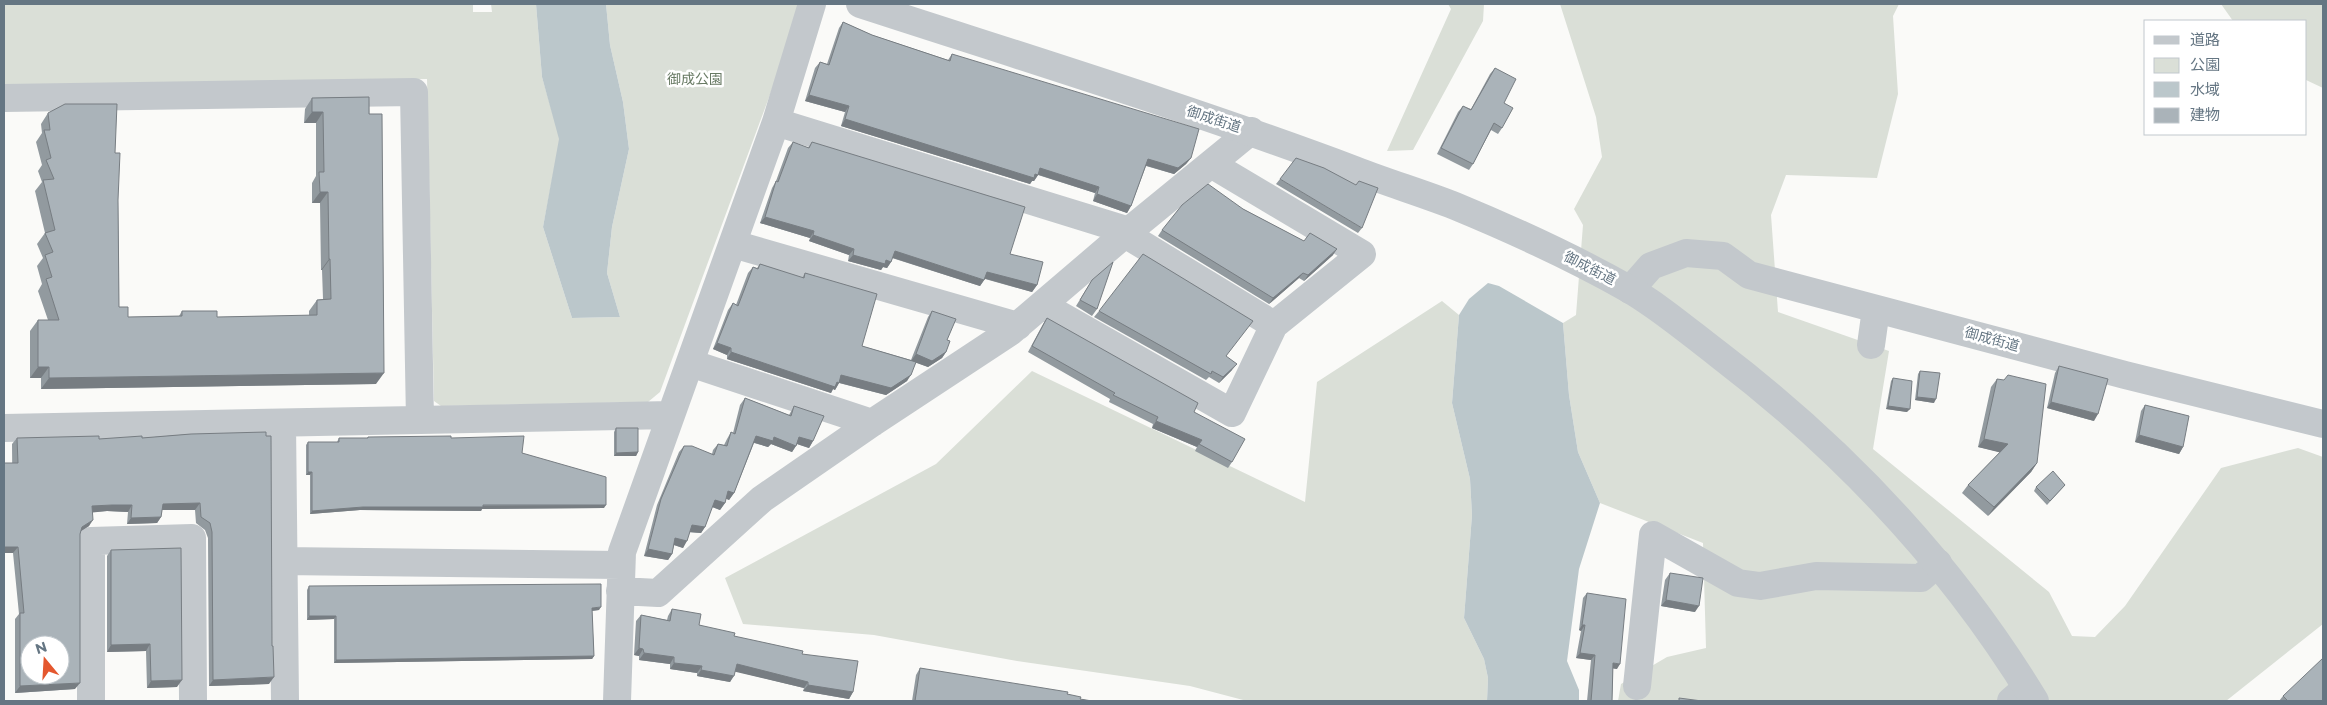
<svg xmlns="http://www.w3.org/2000/svg" width="2327" height="705" viewBox="0 0 2327 705" font-family="Montserrat,'Noto Sans JP',sans-serif">
  <style>
    .green { fill: #dadfd7 }
    .water { fill: #bbc7cb }
    .lines { fill: none; stroke-linecap: round; stroke-linejoin: round }
    .minor { stroke: #c3c8cc; stroke-width: 28 }
    .tertiary { stroke: #c3c8cc; stroke-width: 28 }
    .wall { fill: #929a9f }
    .shaded-wall { fill: #777d82 }
    .building { fill: #aab3b9; stroke: #777d82; fill-rule: evenodd }
    .labels { text-anchor: middle; dominant-baseline: central; stroke-width: 5; stroke-linejoin: round; paint-order: stroke }
    .park-label { font-size: 14px; fill: #687a64; stroke: #fff }
    .street-label { font-size: 14px; fill: #657683; stroke: #fff }
  </style>
  <rect width="100%" height="100%" fill="#fafaf8"/>
  <!-- green -->
  <path class="green" d="M4 4H473V12H492L491 4H536L542 77 560 139 543 227 572 318 620 317 607 273 612 227 629 149 623 102 610 45 606 4H798L802 8 660 392 648 402 441 406 434 401 427 79 4 85Z
    M1448 4H1484L1483 21 1413 150 1387 151 1451 9Z
    M1560 4H1899L1893 16 1898 94 1877 178 1786 175 1771 215 1778 312 1889 351 1873 449 2049 592 2072 636 2095 637 2125 606 2221 468 2298 448 2323 457V624L2226 701H1618L1621 684 1667 657 1706 648 1703 543 1600 503 1578 452 1569 395 1563 323 1576 315 1583 225 1574 209 1602 157 1596 117Z
    M2221 4H2323V88L2306 80V21H2233Z
    M1442 301 1459 315 1452 403 1470 479 1472 515 1464 618 1484 659 1488 678 1487 701H1247L1190 686 1017 661 874 635 743 624 725 578 936 464 1032 371 1305 502 1317 382Z"/>
  <!-- water -->
  <path class="water" d="M536 4H606L610 45 623 102 629 149 612 227 607 273 620 317 572 318 543 227 559 139 542 77Z
    M1488 283 1499 286 1563 323 1569 395 1578 452 1600 503 1579 569 1567 661 1579 690V701H1487L1488 678 1484 659 1464 618 1472 515 1470 479 1452 403 1459 315 1469 299Z"/>
  <g class="lines">
    <!-- minor -->
    <path class="minor" d="M4 98 414 92 420 420
      M776 122 1129 231
      M1125 234 1274 325
      M733 244 1018 326
      M1630 290 1651 266 1686 253 1723 256 1749 275 2125 375 2323 424
      M1042 305 1232 413 1274 325 1362 254 1211 164
      M1871 345 1876 309
      M690 363 872 423
      M282 423 285 701
      M4 428 671 415
      M283 561 621 565
      M620 591 658 593 762 499 872 423 1010 332 1119 239 1251 131
      M1637 686 1653 535 1738 583 1760 586 1816 576 1921 578 1938 563
      M91 701V541L192 538 193 701
      M617 701 622 552 776 122 812 4
      M2011 701 2026 688"/>
    <!-- tertiary -->
    <path class="tertiary" d="M860 4C1026 58 1192 109 1355 170 1388 183 1422 193 1455 206 1513 230 1572 257 1627 288 1659 306 1689 332 1718 354 1845 451 1952 564 2035 701"/>
  </g>
  <!-- wall -->
  <path class="wall" d="M843 22 872 35 948 60 952 54 1191 158 1186 164 1174 174 1146 166 1131 206 1127 213 1093 201 1095 193 1038 175 1034 181H1032L1030 184 841 126 845 112 805 101 815 68 820 62 827 64 839 28Z
    M1495 68 1504 103 1502 128 1498 134 1491 130 1473 164 1469 170 1437 154 1458 112 1463 106 1471 109 1490 74Z
    M369 97 376 384 41 389V378H30V331L38 320H48L38 291 42 284 37 266 43 258 37 244 45 233 35 191 42 182 38 171 42 165 36 142 42 133 41 124 48 113 115 153 118 200 119 307 128 317 179 316 182 311 217 317 309 316V311L317 300 323 299 322 270H321L320 203H312V183L316 176V123H304L305 109 312 98Z
    M793 142 808 148 812 142 1010 254 1037 285 1032 292 985 279 980 286 892 258 891 262 887 268 883 267 881 270 848 261 849 255 809 241 810 238 760 223 772 188 776 181 788 148Z
    M1280 179 1362 228 1358 233 1276 184Z
    M1243 209 1304 241 1333 255 1304 281 1299 278 1269 304 1158 236 1162 230Z
    M760 264 802 278 805 273 862 346 911 360 928 317 932 311 947 340 946 352 942 358 928 367 915 362 907 381 886 395 839 383 835 390 833 389 831 393 727 359V355L713 349 728 310 733 303 736 305 748 273 753 267 757 268Z
    M1092 280 1097 309 1092 316 1076 306Z
    M1099 311 1226 357 1232 370 1219 383 1209 377 1206 380 1094 317Z
    M1047 318 1194 412 1232 462 1228 468 1195 451 1197 447 1152 428 1153 424 1109 402 1110 399 1028 352 1043 324Z
    M2059 366 2094 421 2047 408 2055 373Z
    M1920 371 1934 403 1915 400 1918 374Z
    M1893 378 1907 412 1886 409 1891 381Z
    M1997 379 2037 463 2031 472 1988 516 1962 493 1968 485 2000 452 1978 447 1991 387Z
    M745 398 789 415 794 406 813 441 809 448 797 444 792 452 771 444 768 447 754 443 734 493 729 500 726 498 725 503 720 510 712 507 705 527 701 533 690 532 683 548 674 545 672 554 668 560 644 556 657 505 679 452 684 446 712 454 713 450 718 444 724 445 727 439 731 432 733 433 740 405Z
    M2145 405 2183 447 2179 454 2135 442 2141 411Z
    M616 428 638 452 636 456H614V432Z
    M191 434 269 684 209 686 208 538 205 530 196 523 195 510H162L161 517 157 523 127 524 128 512 107 511 93 512 89 526 81 531 80 534 75 689 15 693V619L19 614 13 553 12 444 17 438 99 439 142 438Z
    M368 437 451 438 522 453 604 508 482 509 481 511 360 510 310 514V475H306V445L308 442H337L339 438H367Z
    M2065 485 2047 505 2034 491 2036 487Z
    M111 550 177 687 147 688 146 651 107 652V556Z
    M1670 573 1695 612 1661 606 1665 580Z
    M309 586 599 610 592 611 594 656 592 659 334 663V619L307 620V590Z
    M1587 593 1617 669 1613 668 1612 701H1587L1591 660 1576 658 1581 631 1579 630 1583 598Z
    M672 609 699 625 734 636 802 654 853 692 849 699 803 691 804 688 735 671 730 682 697 676V673L670 669V664L639 660V656L634 655 636 621 641 615 667 620 668 616Z
    M920 668 1067 694 1080 699 1092 701H912L916 675Z
    M2283 696 2323 701H2279Z"/>
  <!-- shaded-wall -->
  <path class="shaded-wall" d="M809 95 849 106 845 112 805 101Z
    M312 112H323L316 123H304Z
    M845 119 1038 175 1034 181H1032L1030 184 841 126Z
    M1191 158 1186 164 1174 174 1144 165 1148 159Z
    M1040 168 1099 187 1095 193 1036 174Z
    M320 192H328L320 203H312Z
    M1097 194 1131 206 1127 213 1093 201Z
    M765 217 814 231 810 238 760 223Z
    M813 235 854 249 849 255 809 241Z
    M1337 249 1333 255 1304 281 1308 275Z
    M895 251 984 280 980 286 890 257Z
    M853 255 886 260 891 262 887 268 883 267 881 270 848 261Z
    M329 259H330L322 270H321Z
    M987 272 1037 285 1032 292 983 278Z
    M1303 273 1299 278 1269 304 1273 298Z
    M717 343 731 348 727 355 713 349Z
    M731 352 837 382 839 383 835 390 833 389 831 393 727 359Z
    M946 352 942 358 928 367 911 361 916 354Z
    M1237 364 1232 370 1219 383 1223 377Z
    M38 367H49L41 378H30Z
    M384 373 376 384 41 389 49 378Z
    M841 375H911L907 381 886 395 836 382Z
    M1917 397 1936 399 1934 403 1915 400Z
    M2051 402 2098 414 2094 421 2047 408Z
    M1888 406 1910 409 1907 412 1886 409Z
    M1156 421 1202 440 1197 447 1152 428Z
    M2139 435 2183 447 2179 454 2135 442Z
    M756 436 774 437 796 446 792 452 771 444 768 447 752 442Z
    M799 437 813 441 809 448 794 443Z
    M1984 439 2008 444 2002 453 1978 447Z
    M638 452 636 456H614L616 453Z
    M2037 463 2031 472 1988 516 1994 507Z
    M308 472H312L310 475H306Z
    M728 491 734 493 729 500 724 498Z
    M715 500 725 503 720 510 710 506Z
    M200 503 195 510H159L163 504Z
    M112 505H132L128 512 107 511 88 513 92 506Z
    M606 505 604 508 482 509 481 511 360 510 310 514 312 511 363 507Z
    M161 517 157 523 127 524 131 518Z
    M93 520 89 526 78 533 82 527Z
    M692 525 705 527 701 533 687 532Z
    M675 538 687 541 683 548 671 544Z
    M4 547H18L13 553H4Z
    M648 549 672 554 668 560 644 556Z
    M1666 600 1699 606 1695 612 1661 606Z
    M601 607 599 610 590 611 592 608Z
    M309 616H336L334 619 307 620Z
    M1582 625H1585L1581 631 1579 630Z
    M150 644 146 651 107 652 111 645Z
    M639 648 643 649 639 656 634 655Z
    M644 653 674 657 670 664 639 660Z
    M1580 653 1595 655 1591 660 1576 658Z
    M594 656 592 659 334 663 336 660Z
    M674 663 702 666 697 673 670 669Z
    M1613 663 1620 664 1617 669 1609 668Z
    M737 664 808 682 804 688 732 671Z
    M701 670 734 676 730 682 697 676Z
    M274 677 269 684 209 686 213 680Z
    M182 680 177 687 147 688 151 681Z
    M80 683 75 689 15 693 20 686Z
    M808 685 853 692 849 699 803 691Z"/>
  <!-- building -->
  <path class="building" d="M843 22 872 35 950 61 952 54 1199 129 1191 158 1178 168 1148 159 1131 206 1097 194 1099 187 1040 168 1038 175 1035 174 1034 178 845 119 849 106 809 95 820 62 829 65Z
    M1495 68 1516 79 1504 103 1513 108 1502 128 1494 123 1473 164 1441 148 1463 106 1471 110Z
    M369 97V114H382L384 373 49 378V367H38V320H59L46 279 52 277 45 255 53 252 45 233 55 230 43 180 54 179 46 160 51 158 44 130H50L48 113 65 104H117L115 153H120L118 200 119 307H128V317L182 316V311H217V317L317 315V300L331 299 330 259H329L328 192H320L319 172H324L323 112H312V98Z
    M793 142 809 148 812 142 1025 207 1010 254 1043 262 1037 285 987 272 984 280 895 251 891 262 886 260 885 264 853 255 854 249 813 235 814 231 765 217 776 181 778 182Z
    M1296 158 1324 168 1356 185 1359 181 1378 188 1362 228 1280 179Z
    M1208 184 1243 209 1304 241 1310 233 1337 249 1308 275 1303 273 1273 298 1162 230 1182 205Z
    M1143 254 1253 321 1226 356 1237 364 1223 377 1212 371 1211 374 1099 311Z
    M1113 262 1097 309 1080 300 1092 280Z
    M760 264 804 278 805 273 877 294 862 346 916 362 911 375 891 388 841 375 839 383 837 382 835 387 731 352V348L717 343 733 303 738 306 753 267 758 269Z
    M932 311 956 319 947 340 950 341 946 352 932 361 916 354Z
    M1047 318 1198 403 1194 412 1245 439 1232 462 1199 444 1202 440 1156 421 1158 417 1113 395 1115 393 1032 346Z
    M2059 366 2108 379 2098 414 2051 402Z
    M1920 371 1940 373 1936 399 1917 397Z
    M2008 375 2046 384 2037 463 1994 507 1968 485 2008 444 1984 439 1997 379 2004 380Z
    M1893 378 1912 381 1910 409 1888 406Z
    M745 398 791 416 794 406 824 416 813 441 799 437 796 446 774 437 773 441 756 436 734 493 728 491 725 503 715 500 705 527 692 525 687 541 675 538 672 554 648 549 661 499 684 446H692L714 455 718 444 727 446 731 432 735 434Z
    M2145 405 2189 416 2183 447 2139 435Z
    M616 428H638V452L616 453Z
    M266 432V436H271L272 646H273L274 677 213 680 212 532 210 523 201 517 200 503 163 504 161 517 131 518 132 505H112L92 506 93 520 82 527 80 534V683L20 686V613H24L18 547H4V463H18L17 438 99 436V439L142 436V438L191 434ZM30 645H60V675H30Z
    M451 436V438L524 436 522 453 606 477V505H483V507H363L312 511V472H308V442H339V438H368V437Z
    M2053 471 2065 485 2050 501 2036 487Z
    M181 548 182 680 151 681 150 644 111 645V550Z
    M1670 573 1703 578 1699 606 1666 600Z
    M601 584V607L592 608 594 656 336 660V616H309V586Z
    M1587 593 1626 599 1620 664 1613 663 1612 701H1591L1595 655 1580 653 1585 625H1582Z
    M672 609 701 614 699 625 735 633 734 636 803 651 802 654 858 661 853 692 808 685V682L737 664 734 676 701 670 702 666 674 663V657L644 653 643 649 639 648 641 615 670 621Z
    M2323 658V701H2288L2283 696Z
    M920 668 1068 692 1067 694 1081 697 1080 699 1092 701H915Z
    M1679 698 1702 701H1679Z"/>
  <g class="labels">
    <!-- park labels -->
    <g class="park-label">
      <text x="695" y="79">御成公園</text>
    </g>
    <!-- street labels -->
    <g class="street-label">
      <text transform="translate(1214 119) rotate(18)">御成街道</text>
      <text transform="translate(1590 268) rotate(27)">御成街道</text>
      <text transform="translate(1992 339) rotate(15)">御成街道</text>
    </g>
  </g>
  <!-- border -->
  <rect width="2327" height="705" fill="none" stroke="#657683" stroke-width="10"/>
  <!-- legend -->
  <rect x="2144" y="20" width="162" height="115" fill="#ffffff" stroke="#c1c8cd"/>
  <rect x="2154" y="36" width="25" height="8" fill="#c3c8cc" stroke="#c1c8cd"/>
  <text x="2190" y="45" font-size="15" fill="#657683">道路</text>
  <rect x="2154" y="58" width="25" height="15" fill="#dadfd7" stroke="#c1c8cd"/>
  <text x="2190" y="70" font-size="15" fill="#657683">公園</text>
  <rect x="2154" y="82" width="25" height="15" fill="#bbc7cb" stroke="#c1c8cd"/>
  <text x="2190" y="95" font-size="15" fill="#657683">水域</text>
  <rect x="2154" y="108" width="25" height="15" fill="#aab3b9" stroke="#c1c8cd"/>
  <text x="2190" y="120" font-size="15" fill="#657683">建物</text>
  <!-- north arrow -->
  <g transform="translate(45 660) rotate(342)"><circle r="24" fill="#ffffff" stroke="#c1c8cd"/>
  <path d="M0-4L9 19L0 12L-9 19Z" fill="#e4572e"/>
  <text y="-8" font-size="14" font-weight="bold" text-anchor="middle" fill="#657683">N</text>
  </g>
</svg>
